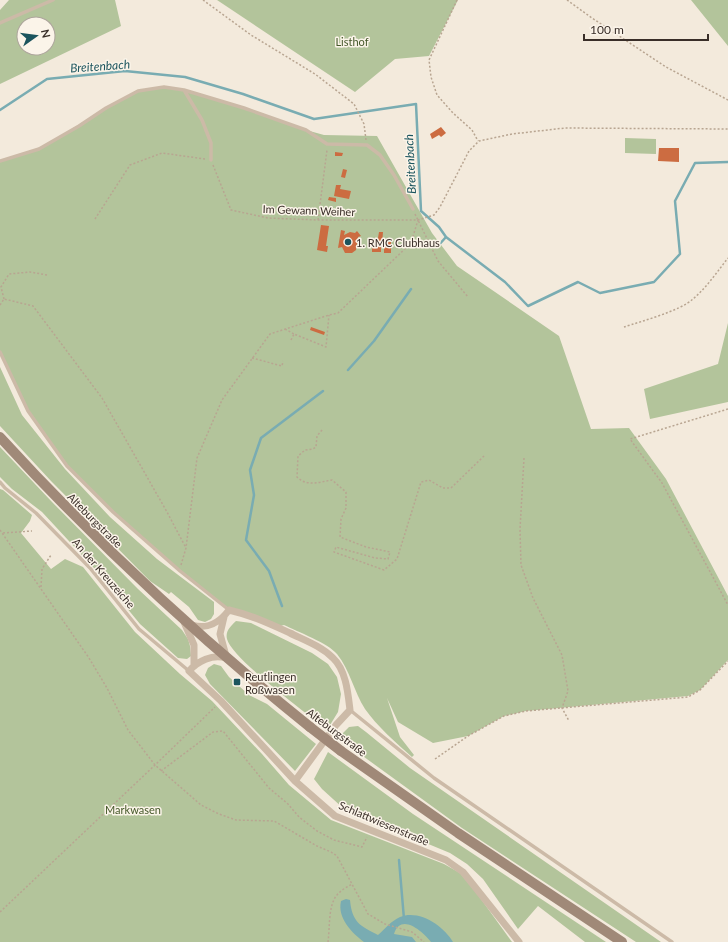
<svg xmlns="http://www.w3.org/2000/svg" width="728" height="942" viewBox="0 0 728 942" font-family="Lato,sans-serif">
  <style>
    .green { fill: #b3c49b; fill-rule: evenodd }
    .water { fill: #79acb2 }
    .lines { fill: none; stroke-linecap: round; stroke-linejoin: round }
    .stream { stroke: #79acb2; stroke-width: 2.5 }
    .building { fill: #cc6c41 }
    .path { stroke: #b8a591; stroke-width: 1.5; stroke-dasharray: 2 2; stroke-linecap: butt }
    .service { stroke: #ccbaa7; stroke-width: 3.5 }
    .minor { stroke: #ccbaa7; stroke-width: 7 }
    .secondary { stroke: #a08978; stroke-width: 10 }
    .secondary-bridge { stroke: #a08978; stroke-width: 10 }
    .poi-dot { fill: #1b545d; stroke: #fbf4e9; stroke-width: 1.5 }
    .labels { text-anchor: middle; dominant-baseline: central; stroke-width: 3; stroke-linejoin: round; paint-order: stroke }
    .park-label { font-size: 11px; fill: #45582a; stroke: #fbf4e9 }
    .street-label { font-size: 11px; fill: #392e28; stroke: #fbf4e9 }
    .poi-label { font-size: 11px; fill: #392e28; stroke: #fbf4e9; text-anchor: start }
    .water-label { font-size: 12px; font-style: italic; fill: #1b545d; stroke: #fbf4e9 }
  </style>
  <rect width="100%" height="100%" fill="#f3eadc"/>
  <!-- green -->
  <path class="green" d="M9 0H115L121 26 0 84V10ZM24 24H48V48H24Z
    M217 0H458L429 56 395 59 355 92Z
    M691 0H728V46Z
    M164 87 184 90 244 108 306 130 324 135 377 136 432 233 457 266 559 336 591 429 629 428 666 479 728 596V660L700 690 688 696 526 711 504 716 468 736 433 743 398 722 387 698 400 737 414 755 412 757C397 744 376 725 365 709 354 692 350 670 337 654 328 643 298 632 284 625L277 627 229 610 180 571 113 512 67 466 28 411 0 352V161L39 149 106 108 138 91Z
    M625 138 656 139V154L625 153Z
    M728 323V402L650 419 644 389 718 364Z
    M0 367 22 415 65 469 110 517 157 559 214 602V614L211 619 205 622 198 620 189 607 171 592 169 594 150 581 51 481 0 426Z
    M0 447 52 502 138 589 182 630 188 639 190 646 191 656 187 659 178 658 140 624 94 568 42 512 12 489 0 477Z
    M0 489 3 490 32 515 30 521 21 533 51 569 65 559 83 567 135 632 180 674 212 701 262 754 289 785 331 820 444 864 460 873 473 888 512 942H0Z
    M236 621 251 623 312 653 328 664 337 677 341 694 338 712 327 730C308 714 232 659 227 639 225 631 231 626 236 621Z
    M214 664 221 666 229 677 249 695 267 704 316 744 295 771 210 684 205 675 208 668Z
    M358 726 366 732 410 768 661 942H636L462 828 338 738 349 727Z
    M328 752 413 814 606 942H585L538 906 518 929 483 879 467 864 450 853 344 809 322 789 314 779Z"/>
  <!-- water -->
  <path class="water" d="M346 899 350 900C352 922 360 926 378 935 385 929 391 921 400 917 419 909 444 926 453 942H431C423 932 401 912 394 934L412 937 416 942H364C352 933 337 918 341 901Z"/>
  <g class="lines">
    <!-- stream -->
    <path class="stream" d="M0 110 47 79 125 71 185 77 243 94 314 119 416 104 421 211 439 227 446 237 505 282 528 306 578 282 600 293 654 282 680 254 675 201 695 163 728 162
      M437 247 446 237
      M348 370 374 341 411 289
      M282 606 269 571 246 540 254 495 250 470 261 438 323 391
      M399 860 404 919"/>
  </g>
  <!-- building -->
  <path class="building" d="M441 127 446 133 441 137 439 135 432 139 430 134Z
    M659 148H679V162L658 161Z
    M335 152 343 153 342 156H335Z
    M343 169 347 170 345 178 341 177Z
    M336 185H341L340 189 351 191 349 199 334 196Z
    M329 197 336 198V202L328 200Z
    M321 225 329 226 326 246H328L327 252 317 250Z
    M341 230 345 231 344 235 350 232 355 233 357 231 361 236 358 237 356 250 352 253H345L342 247 338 248Z
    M379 232H383L382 244H377Z
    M387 242H391V253H384V246H387Z
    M372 245H381V252H372Z
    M311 327 325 332 324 335 310 330Z"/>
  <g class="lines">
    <!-- path -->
    <path class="path" d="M203 0 251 35 315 74 354 104 364 124 366 140
      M457 0 429 60 431 77 437 95 453 113 472 130 478 141
      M567 0 592 18 666 67 728 100
      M213 165 231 210 268 218 318 220H418L434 215 440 207 469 151 479 141 512 134 565 128 728 129
      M415 214 438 261 468 297
      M95 219 130 165 162 153 205 159
      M318 220 327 150
      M4 299 1 287 9 274 30 272 47 275
      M0 305 4 299 33 306 102 398 167 512 186 548
      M624 327C642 321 680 311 693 299 707 287 717 272 728 258
      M285 329 294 334
      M291 340 294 334 326 347 329 315
      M252 358 282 366 283 361
      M728 409 630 439 662 483 728 605
      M322 430 317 436 316 447 313 449 305 450 298 456 297 477C307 487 319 482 332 480L346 492V508L341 519 340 537 366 547 390 552 388 559 375 558 336 547 334 552 384 570 397 559 421 482 429 480 443 488H451L485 455
      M524 458 520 529 521 565 533 598 562 655 568 691 562 708 569 721
      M0 530 89 658 107 688 128 730 155 765 201 805 219 814 236 820 274 821 317 846 331 852 337 856 368 914 385 924 412 932 424 942
      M3 533 32 531
      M181 565 186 548 197 458 222 400 270 334 329 315 338 313 411 243 418 220
      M41 587 42 569 51 555
      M435 759 468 736 504 716 526 711 688 697 700 690 728 661
      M161 771 213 732 223 731 269 788 288 804 299 817 317 831 334 840 362 847 367 837
      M0 912 155 765 215 707
      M328 942C330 928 328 905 337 895 341 890 347 887 352 884"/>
    <!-- service -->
    <path class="service" d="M0 23 53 0
      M184 90 202 120 211 143V160
      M0 161 39 149 79 126 106 108 138 91 164 87 184 90 244 108 306 130 327 144 367 145 380 155 394 175 413 209
      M0 352 28 411 67 466 113 512 180 571 229 610
      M0 482 5 488 36 513 90 568 139 629 189 671
      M350 710 434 778 672 942"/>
    <!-- minor -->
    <path class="minor" d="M224 617 220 634 226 656
      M184 622 194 645V666
      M192 625C207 630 220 622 229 610 251 615 270 624 290 633 304 640 321 646 333 658 346 670 348 693 350 710L336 725 295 781
      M226 658C212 654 198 661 189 671L221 701 295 781 335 816 446 860 463 872 519 942"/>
    <!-- secondary -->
    <path class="secondary" d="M0 437C96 542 199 638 310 727
      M341 751 458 833 622 942"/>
    <!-- secondary-bridge -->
    <path class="secondary-bridge" d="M310 727 341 751"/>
  </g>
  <!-- markers -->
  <g class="poi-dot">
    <circle cx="348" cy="242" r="4"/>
    <rect x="233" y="678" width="8" height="8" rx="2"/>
  </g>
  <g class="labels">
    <!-- park labels -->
    <g class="park-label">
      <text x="352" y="41">Listhof</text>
      <text x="133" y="809">Markwasen</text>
    </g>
    <!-- street labels -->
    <g class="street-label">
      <text transform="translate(309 210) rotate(2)">Im Gewann Weiher</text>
      <text transform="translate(95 520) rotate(45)">Alteburgstraße</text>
      <text transform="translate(104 573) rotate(49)">An der Kreuzeiche</text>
      <text transform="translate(337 732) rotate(37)">Alteburgstraße</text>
      <text transform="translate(384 823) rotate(23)">Schlattwiesenstraße</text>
    </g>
    <!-- poi labels -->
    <g class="poi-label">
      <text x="356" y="242">1. RMC Clubhaus</text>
      <text x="245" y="676">Reutlingen<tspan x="245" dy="13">Roßwasen</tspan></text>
    </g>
    <!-- water labels -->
    <g class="water-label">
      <text transform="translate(100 66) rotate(-4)">Breitenbach</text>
      <text transform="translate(410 164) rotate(-93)">Breitenbach</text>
    </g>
  </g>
  <!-- north arrow -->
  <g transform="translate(36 36) rotate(76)"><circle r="19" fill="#fbf4e9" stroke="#ada59c"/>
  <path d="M0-3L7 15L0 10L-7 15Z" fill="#1b545d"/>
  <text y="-6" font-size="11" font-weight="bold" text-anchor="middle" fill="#392e28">N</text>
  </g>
  <!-- scale -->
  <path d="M584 34v6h124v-6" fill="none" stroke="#392e28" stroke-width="2"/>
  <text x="590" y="34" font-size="12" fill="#392e28" stroke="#fbf4e9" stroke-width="3" paint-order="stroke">100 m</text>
</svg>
